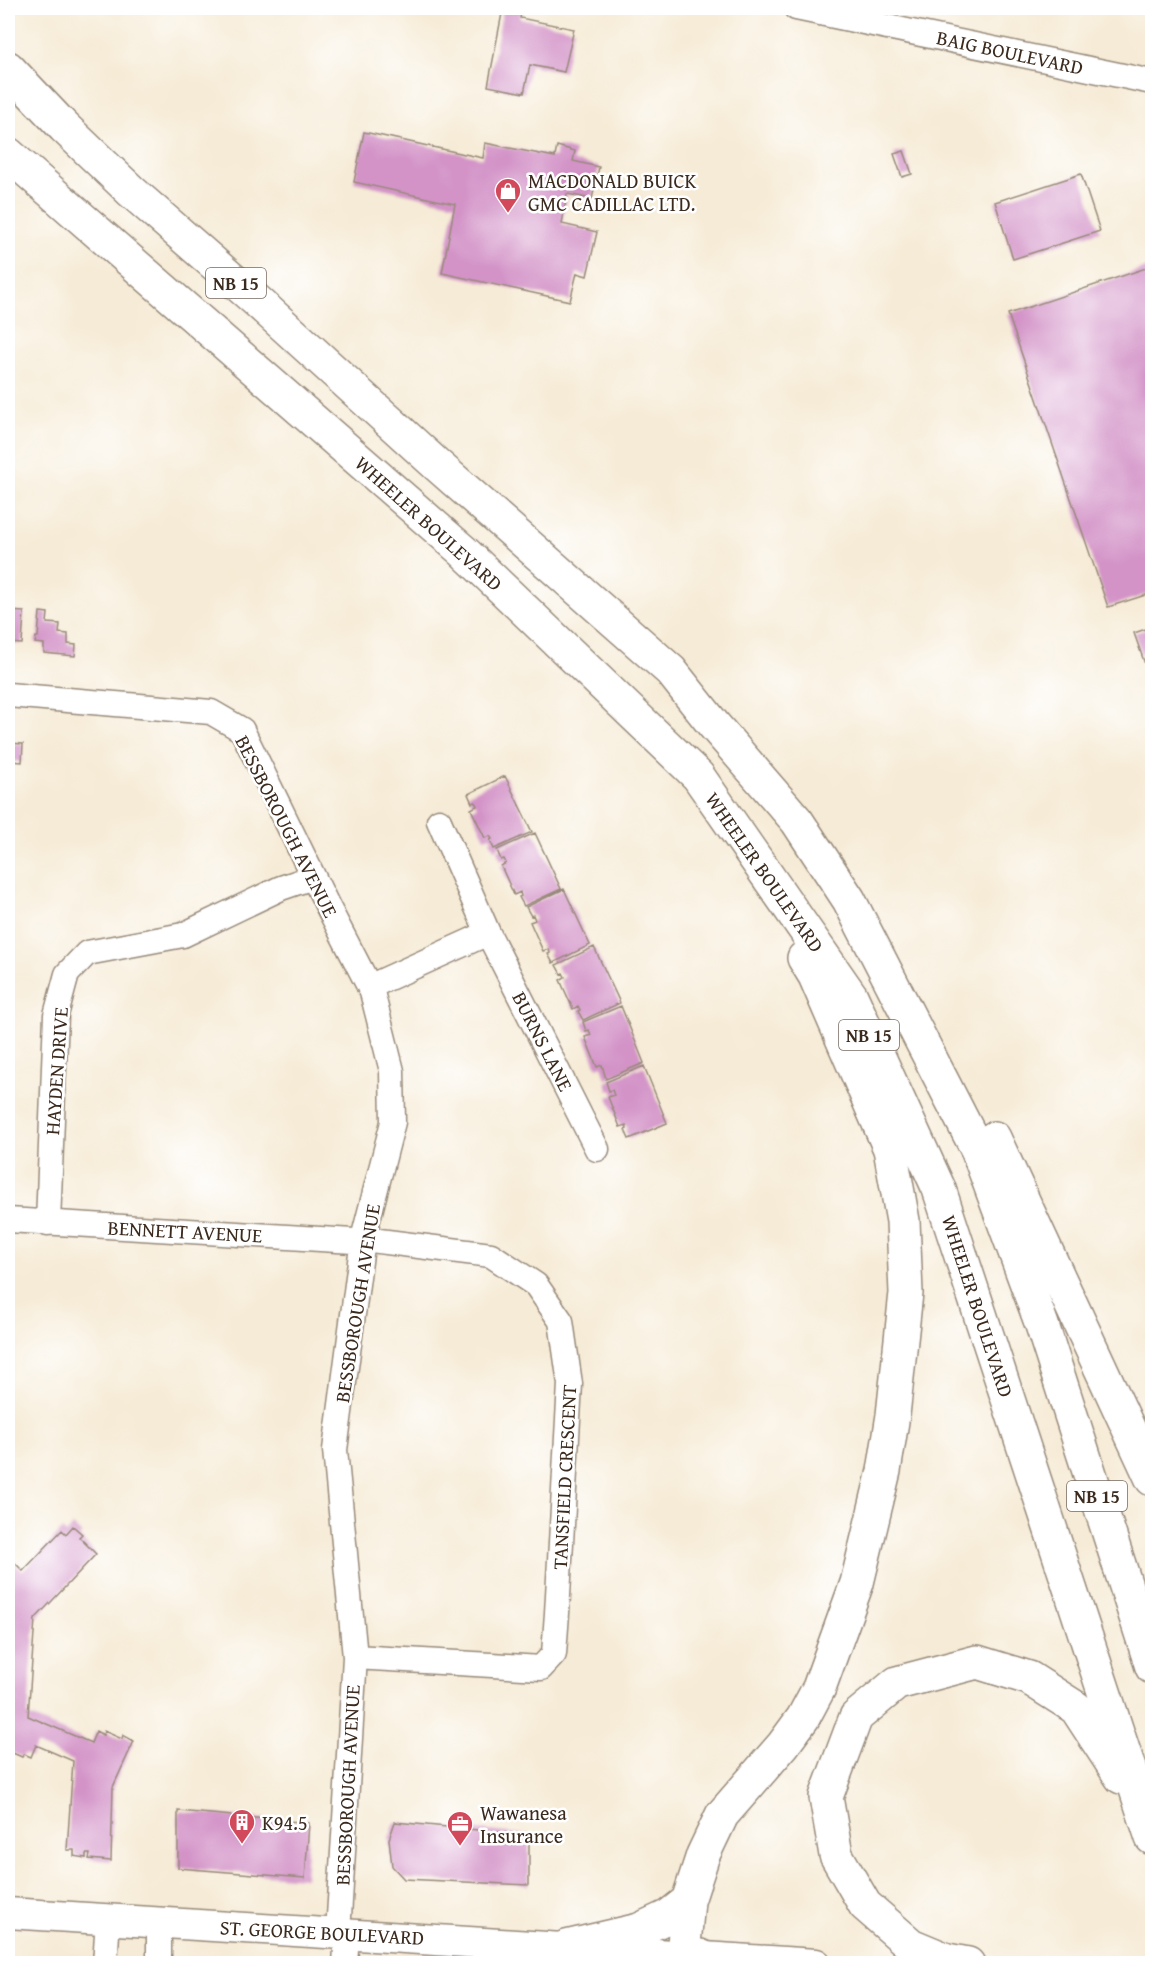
<svg xmlns="http://www.w3.org/2000/svg" width="1160" height="1971" viewBox="0 0 1160 1971" font-family="'Gentium Book Plus',serif">
  <style>
    .building { fill: #d393c7 }
    .lines { fill: none; stroke-linecap: round; stroke-linejoin: round }
    .minor-casing { stroke: #988a7a; stroke-width: 27 }
    .major-casing { stroke: #988a7a; stroke-width: 33 }
    .highway-casing { stroke: #988a7a; stroke-width: 36 }
    .minor { stroke: #fff; stroke-width: 24 }
    .major { stroke: #fff; stroke-width: 30 }
    .highway { stroke: #fff; stroke-width: 33 }
    .labels { text-anchor: middle; dominant-baseline: central; stroke-width: 5; stroke-linejoin: round; paint-order: stroke }
    .shield { fill: #fff; stroke: #766a62; stroke-width: 1.5 }
    .shield-label { font-size: 18px; font-weight: bold; fill: #3b2a1e }
    .street-label { font-size: 20px; fill: #3b2a1e; stroke: #fff }
    .poi-label { font-size: 20px; fill: #3b2a1e; stroke: #fff; text-anchor: start }
  </style>
  <rect width="100%" height="100%" fill="#fff"/>
  <filter id="ink" filterUnits="userSpaceOnUse"><feTurbulence type="fractalNoise" baseFrequency=".0167" numOctaves="2"/><feDisplacementMap in="SourceGraphic" scale="12" xChannelSelector="R" yChannelSelector="G"/><feConvolveMatrix kernelMatrix="1 2 1 2 8 2 1 2 1" color-interpolation-filters="sRGB"/></filter>
  <filter id="wash" filterUnits="userSpaceOnUse"><feTurbulence type="fractalNoise" baseFrequency=".008" numOctaves="4" result="noise"/><feDisplacementMap in="SourceGraphic" scale="24" xChannelSelector="R" yChannelSelector="G"/><feGaussianBlur stdDeviation="1.35" result="paint"/><feColorMatrix in="noise" values="0 0 0 0 0 0 0 0 0 0 0 0 0 0 0 0 0 1.4 0 .05"/><feComposite in="paint" operator="in"/></filter>
  <g filter="url(#wash)">
    <rect width="100%" height="100%" fill="#f6ebd6"/>
    <g id="blocks">
      <!-- building -->
      <path class="building" d="M503 8H522L520 18 574 29 564 72 530 65 524 93 488 86Z
        M364 132 483 158 485 143 555 157 557 146 575 151 573 161 599 167 592 199 567 194 562 224 597 232 587 276 577 273 570 301 442 273 455 204 354 182Z
        M904 151 912 174 902 177 894 154Z
        M1081 174 1100 231 1013 259 995 202Z
        M1152 266V593L1108 607 1008 314Z
        M8 611 24 612 22 644 10 643V640H8Z
        M40 612 48 613 47 623 60 624 59 633 68 634V644L76 645 75 656 44 653V644L35 643 36 637H38Z
        M1152 620V665L1146 667 1134 633 1149 628 1147 622Z
        M8 743 23 744 22 762 11 761 10 774H8Z
        M505 776 532 832 494 849 490 840 492 839 490 836 485 838 471 809 477 806 475 802 472 803 468 794Z
        M535 833 561 889 524 906 519 897 521 896 520 892 514 895 501 866 506 863 504 859 501 860 497 850Z
        M564 889 590 945 553 963 548 954 550 953 549 949 543 951 530 922 535 920 533 915 531 916 526 907Z
        M594 947 620 1003 583 1020 578 1011 580 1010 578 1006 573 1009 560 980 565 977 563 973 561 974 556 965Z
        M621 1006 644 1063 606 1079 602 1065 597 1067 585 1037 591 1035 589 1030 586 1031 583 1022Z
        M644 1066 667 1123 629 1139 625 1130 627 1129 626 1125 620 1127 608 1097 614 1095 612 1090 609 1091 606 1082Z
        M73 1526 82 1534 79 1537 96 1554 35 1619 28 1716 91 1743 96 1731 103 1735 104 1731 122 1739 123 1735 134 1741 113 1787 111 1861 89 1859 90 1854H86V1858L74 1856V1850H67L73 1761 36 1745 31 1757 24 1754 22 1757 8 1751V1556L23 1571 62 1530 66 1534Z
        M178 1811 309 1823 305 1878 178 1868Z
        M395 1822 529 1835V1885L404 1879 392 1866 389 1839Z"/>
    </g>
  </g>
  <g filter="url(#ink)">
    <use href="#blocks" fill-opacity="0" stroke="#988a7a" stroke-width="1.5"/>
    <g class="lines">
      <!-- minor casing -->
      <g class="minor-casing">
        <path id="minor" d="M796 8 1152 82
          M8 695 211 712 242 730 328 907 372 992 392 1071 393 1122 363 1239 335 1450 355 1657 338 1933
          M439 821 488 933 597 1149
          M369 987 488 933
          M8 1220 353 1241 363 1239 491 1255 536 1285 561 1321 570 1384 557 1613 554 1654 541 1668 355 1657
          M48 1223 56 1015 67 974 87 953 183 935 281 888 313 877
          M159 1922V1964
          M105 1964 108 1919
          M345 1964 347 1933"/>
      </g>
      <!-- major casing -->
      <g class="major-casing">
        <path id="major" d="M8 1913 816 1964"/>
      </g>
      <!-- highway casing -->
      <g class="highway-casing">
        <path id="highway" d="M8 68 64 127 131 191 258 302 436 464 671 671 713 724 797 821 849 900 977 1149 1042 1325 1152 1667
          M8 154 463 551 698 776 851 996 939 1189 1152 1838
          M994 1138 1152 1479
          M566 1947 639 1930 669 1916 688 1901
          M683 1955 688 1901 703 1855 722 1815 783 1745 803 1718 819 1688 857 1583 884 1471 893 1415 906 1293 903 1221 890 1149 815 976 804 958
          M700 1956 716 1964
          M968 1964 947 1960 911 1945 865 1905 836 1855 826 1797 856 1717 897 1683 977 1662 1029 1678 1076 1708 1121 1777"/>
      </g>
      <!-- minor -->
      <use href="#minor" class="minor"/>
      <!-- major -->
      <use href="#major" class="major"/>
      <!-- highway -->
      <use href="#highway" class="highway"/>
    </g>
  </g>
  <!-- icons -->
  <defs>
    <g id="shop-pin" transform="scale(1.35)"><path d="M0 17L-7.5 6A9.5 9.5 0 1 1 7.5 6Z" fill="#d1495b" stroke="#fff"/><path d="M-5-2.5h2.3a2.7 3.5 0 0 1 5.4 0H5L5.5 6h-11ZM-1.5-2.5h3a1.5 2.3 0 0 0-3 0Z" fill="#fff"/></g>
    <g id="building-pin" transform="scale(1.35)"><path d="M0 17L-7.5 6A9.5 9.5 0 1 1 7.5 6Z" fill="#d1495b" stroke="#fff"/><path d="M-4-6H4V6H1V3H-1V6H-4ZM-2.5-4.3h1.7v1.8h-1.7ZM.8-4.3h1.7v1.8H.8ZM-2.5-1h1.7V.8h-1.7ZM.8-1h1.7V.8H.8Z" fill="#fff"/></g>
    <g id="office-pin" transform="scale(1.35)"><path d="M0 17L-7.5 6A9.5 9.5 0 1 1 7.5 6Z" fill="#d1495b" stroke="#fff"/><path d="M-6-3h4V-5.5h4V-3h4V5H-6ZM-1-4.5V-3h2v-1.5ZM-6 0V1H6V0Z" fill="#fff"/></g>
  </defs>
  <g fill-rule="evenodd">
    <use href="#shop-pin" x="508" y="191"/>
    <use href="#building-pin" x="242" y="1822"/>
    <use href="#office-pin" x="460" y="1824"/>
  </g>
  <g class="labels">
    <!-- shield labels -->
    <g class="shield">
      <rect x="206" y="268" width="60" height="30" rx="4.5"/>
      <rect x="839" y="1020" width="60" height="30" rx="4.5"/>
      <rect x="1067" y="1481" width="60" height="30" rx="4.5"/>
    </g>
    <g class="shield-label">
      <text x="236" y="283">NB 15</text>
      <text x="869" y="1035">NB 15</text>
      <text x="1097" y="1496">NB 15</text>
    </g>
    <!-- street labels -->
    <g class="street-label">
      <text transform="translate(1010 52) rotate(12)">BAIG BOULEVARD</text>
      <text transform="translate(429 523) rotate(42)">WHEELER BOULEVARD</text>
      <text transform="translate(287 826) rotate(63)">BESSBOROUGH AVENUE</text>
      <text transform="translate(765 872) rotate(55)">WHEELER BOULEVARD</text>
      <text transform="translate(543 1041) rotate(63)">BURNS LANE</text>
      <text transform="translate(56 1071) rotate(-86)">HAYDEN DRIVE</text>
      <text transform="translate(185 1231) rotate(3)">BENNETT AVENUE</text>
      <text transform="translate(357 1303) rotate(-81)">BESSBOROUGH AVENUE</text>
      <text transform="translate(978 1306) rotate(72)">WHEELER BOULEVARD</text>
      <text transform="translate(564 1477) rotate(-87)">TANSFIELD CRESCENT</text>
      <text transform="translate(347 1785) rotate(-87)">BESSBOROUGH AVENUE</text>
      <text transform="translate(322 1932) rotate(3)">ST. GEORGE BOULEVARD</text>
    </g>
    <!-- poi labels -->
    <g class="poi-label">
      <text x="528" y="180">MACDONALD BUICK<tspan x="528" dy="23">GMC CADILLAC LTD.</tspan></text>
      <text x="480" y="1812">Wawanesa<tspan x="480" dy="23">Insurance</tspan></text>
      <text x="262" y="1822">K94.5</text>
    </g>
  </g>
  <!-- margin -->
  <rect width="1160" height="1971" fill="none" stroke="#fff" stroke-width="30"/>
</svg>
